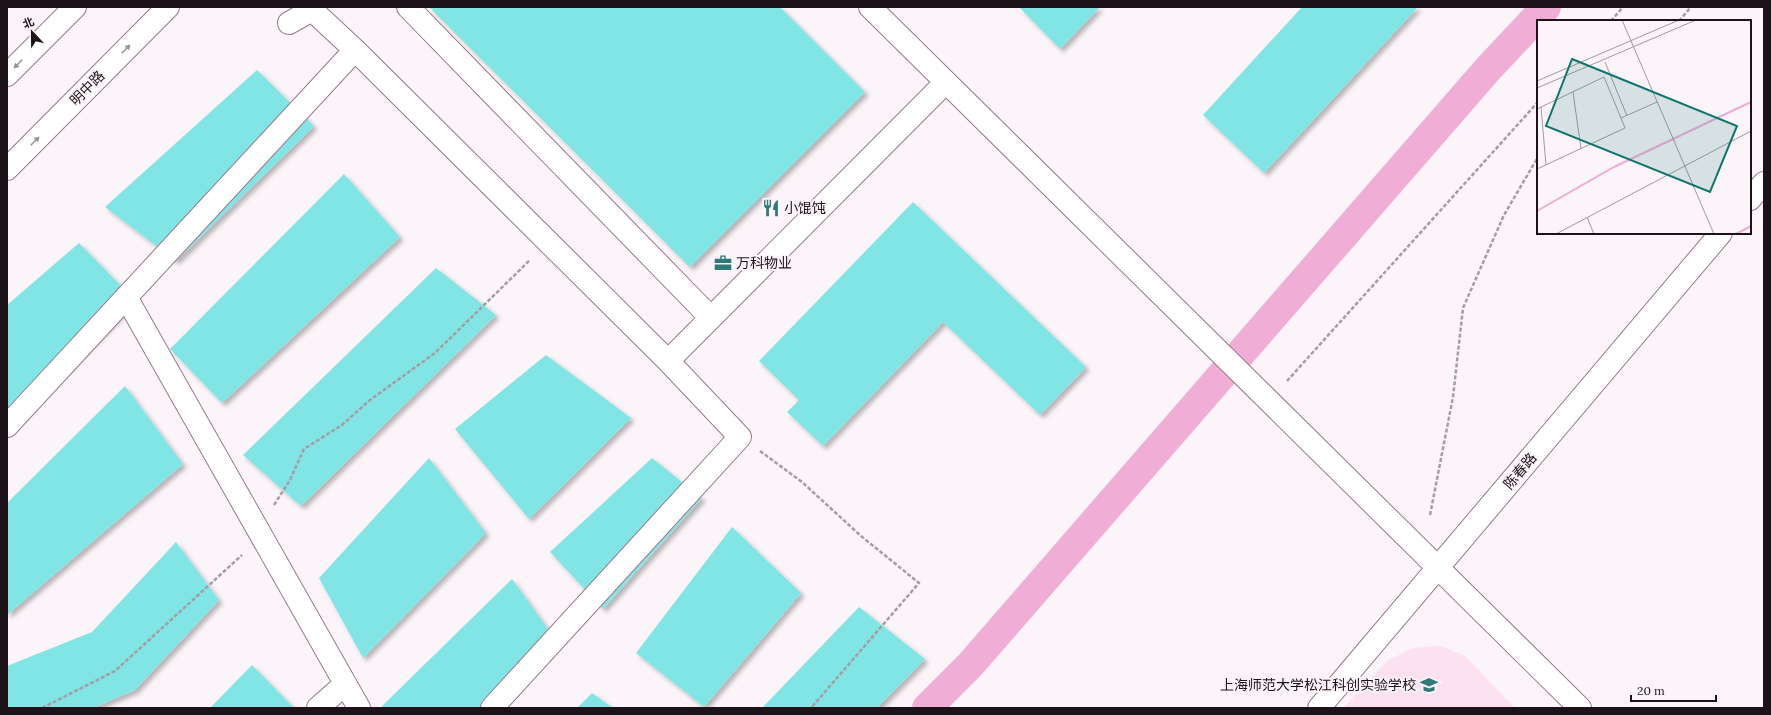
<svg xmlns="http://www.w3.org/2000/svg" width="1771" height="715" viewBox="0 0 1771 715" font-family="Lora,'Noto Sans SC',serif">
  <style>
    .built { fill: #fce2f1 }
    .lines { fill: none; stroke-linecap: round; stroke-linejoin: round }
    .canal { stroke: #f0add5; stroke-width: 30 }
    .building { fill: #82e5e5; filter: url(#shadow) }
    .minor-casing { stroke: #99798c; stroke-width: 24 }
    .major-casing { stroke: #99798c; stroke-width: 24 }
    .path { stroke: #a69da2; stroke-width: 2.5; stroke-dasharray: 4 2; stroke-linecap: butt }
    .minor { stroke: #fff; stroke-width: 22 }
    .major { stroke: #fff; stroke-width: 22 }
    .oneway { fill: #9a9498 }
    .labels { text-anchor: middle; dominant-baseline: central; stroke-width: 4; stroke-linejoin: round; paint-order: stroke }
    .street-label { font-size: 14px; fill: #1e1219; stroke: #fbf4f8 }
    .poi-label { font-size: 14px; fill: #1e1219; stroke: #fbf4f8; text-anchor: start }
    .inset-river { fill: none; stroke: #f0add5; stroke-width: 2 }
    .inset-road { fill: none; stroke: #a39a9f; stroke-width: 1 }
    .view { fill: #0f766e; fill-opacity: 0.15; stroke: #0f766e; stroke-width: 2 }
    .inset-edge { fill: none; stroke: #1e1219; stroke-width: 2 }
  </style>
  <defs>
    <filter id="shadow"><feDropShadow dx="3.5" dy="3.5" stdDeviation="2" flood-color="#0004"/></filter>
  </defs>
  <rect width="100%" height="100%" fill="#fbf4f8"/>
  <!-- built -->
  <path class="built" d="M1441 646 1465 656 1515 708H1343L1387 661 1413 648Z"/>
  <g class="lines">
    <!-- canal -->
    <path class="canal" d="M927 708 970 665 1487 70 1546 7"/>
  </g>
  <!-- building -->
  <path class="building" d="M429 7H780L865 92 690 267Z
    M1019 7H1100L1060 49Z
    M1302 7H1418L1264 173 1203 115Z
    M257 70 314 126 176 261 105 207Z
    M344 174 400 237 222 403 170 349Z
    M913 202 1086 367 1040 415 943 322 823 446 787 412 799 400 759 361Z
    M79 243 135 300 7 428V305Z
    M436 268 496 315 301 506 243 455Z
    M546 355 631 418 529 519 455 429Z
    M125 386 183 464 7 615V503Z
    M429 458 486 533 363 658 319 578Z
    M652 458 702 498 603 609 550 552Z
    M732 527 801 593 704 707 636 653Z
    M176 542 219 600 135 690 93 708H7V666L92 632Z
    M512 579 556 640 493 708H383L382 706Z
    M859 607 925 659 877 708H762Z
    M252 665 294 708H210Z
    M592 693 613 708H577Z"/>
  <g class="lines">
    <!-- minor casing -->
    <g class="minor-casing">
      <path id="minor" d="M408 7 711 318
        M870 7 1580 708
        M289 23 312 10 355 50
        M1750 199 1764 183
        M126 297 359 708
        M7 426 355 50 668 361 946 82
        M318 708 345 684
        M492 708 740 437 668 361
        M1319 708 1721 233"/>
    </g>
    <!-- major casing -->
    <g class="major-casing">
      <path id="major" d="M7 75 75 7
        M7 169 168 7"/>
    </g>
    <!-- path -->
    <path class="path" d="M1611 21 1623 7
      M1679 21 1691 7
      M1287 381 1538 102
      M760 451 802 482 861 536 919 583 811 708
      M274 505 290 480 304 449 342 425 370 400 435 353 530 260
      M1430 515 1453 397 1463 308 1504 215 1538 157
      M42 708 115 671 242 555"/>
    <!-- minor -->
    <use href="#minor" class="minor"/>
    <!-- major -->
    <use href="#major" class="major"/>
  </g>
  <!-- one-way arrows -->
  <defs><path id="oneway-solid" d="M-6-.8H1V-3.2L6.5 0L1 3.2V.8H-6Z"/></defs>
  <g class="oneway">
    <use href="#oneway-solid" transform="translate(126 49) rotate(-45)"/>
    <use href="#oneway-solid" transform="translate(18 64) rotate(135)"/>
    <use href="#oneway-solid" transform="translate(35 141) rotate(-45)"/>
  </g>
  <!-- icons -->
  <defs>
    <g id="restaurant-bare" transform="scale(1.38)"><path d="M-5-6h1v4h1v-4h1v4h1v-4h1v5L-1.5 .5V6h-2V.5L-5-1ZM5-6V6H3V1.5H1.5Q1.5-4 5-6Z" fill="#2f7979" stroke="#fbf4f8" stroke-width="2.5" paint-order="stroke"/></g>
    <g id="office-bare" transform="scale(1.38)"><path d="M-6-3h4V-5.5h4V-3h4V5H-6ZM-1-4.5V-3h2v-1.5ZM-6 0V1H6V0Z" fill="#2f7979" stroke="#fbf4f8" stroke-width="2.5" paint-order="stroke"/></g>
    <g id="school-bare" transform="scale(1.38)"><path d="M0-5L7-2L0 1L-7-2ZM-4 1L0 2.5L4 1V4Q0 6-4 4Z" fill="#2f7979" stroke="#fbf4f8" stroke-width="2.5" paint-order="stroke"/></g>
  </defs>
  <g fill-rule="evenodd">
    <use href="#restaurant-bare" x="771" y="208"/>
    <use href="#office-bare" x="723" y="263"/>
    <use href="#school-bare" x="1429" y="685"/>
  </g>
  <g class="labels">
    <!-- street labels -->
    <g class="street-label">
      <text transform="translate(87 88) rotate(-45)">明中路</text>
      <text transform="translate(1520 471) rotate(-50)">陈春路</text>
    </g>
    <!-- poi labels -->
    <g class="poi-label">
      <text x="784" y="208">小馄饨</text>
      <text x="736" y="263">万科物业</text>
      <text x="1416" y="685" text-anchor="end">上海师范大学松江科创实验学校</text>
    </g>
  </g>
  <!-- overview -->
  <g transform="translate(1537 20)">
    <rect width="214" height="214" fill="#fbf4f8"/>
    <path class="inset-river" d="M0 191 77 147 214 82M199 214 214 206"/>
    <path class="inset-road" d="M85 0 177 214M68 42 90 96M0 61 142 0M0 68 159 0M36 72 44 129M4 87 9 145M0 89 67 57 84 98 120 82M0 149 88 108 84 98M50 197 57 214M19 214 214 111"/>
    <path class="view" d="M35 39 200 106 173 172 9 106Z"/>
    <rect width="214" height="214" class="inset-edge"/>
  </g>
  <!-- border -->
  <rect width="1771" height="715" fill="none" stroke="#1e1219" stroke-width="16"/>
  <!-- north arrow -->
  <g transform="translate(32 32) rotate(338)" stroke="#fbf4f8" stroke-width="3" paint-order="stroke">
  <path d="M0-3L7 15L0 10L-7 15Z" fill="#1e1219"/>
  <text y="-6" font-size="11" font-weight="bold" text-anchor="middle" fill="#1e1219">北</text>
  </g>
  <!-- scale -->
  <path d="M1631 695v6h85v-6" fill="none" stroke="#1e1219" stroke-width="2"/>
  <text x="1637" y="695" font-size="12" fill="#1e1219" stroke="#fbf4f8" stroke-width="3" paint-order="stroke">20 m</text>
</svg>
